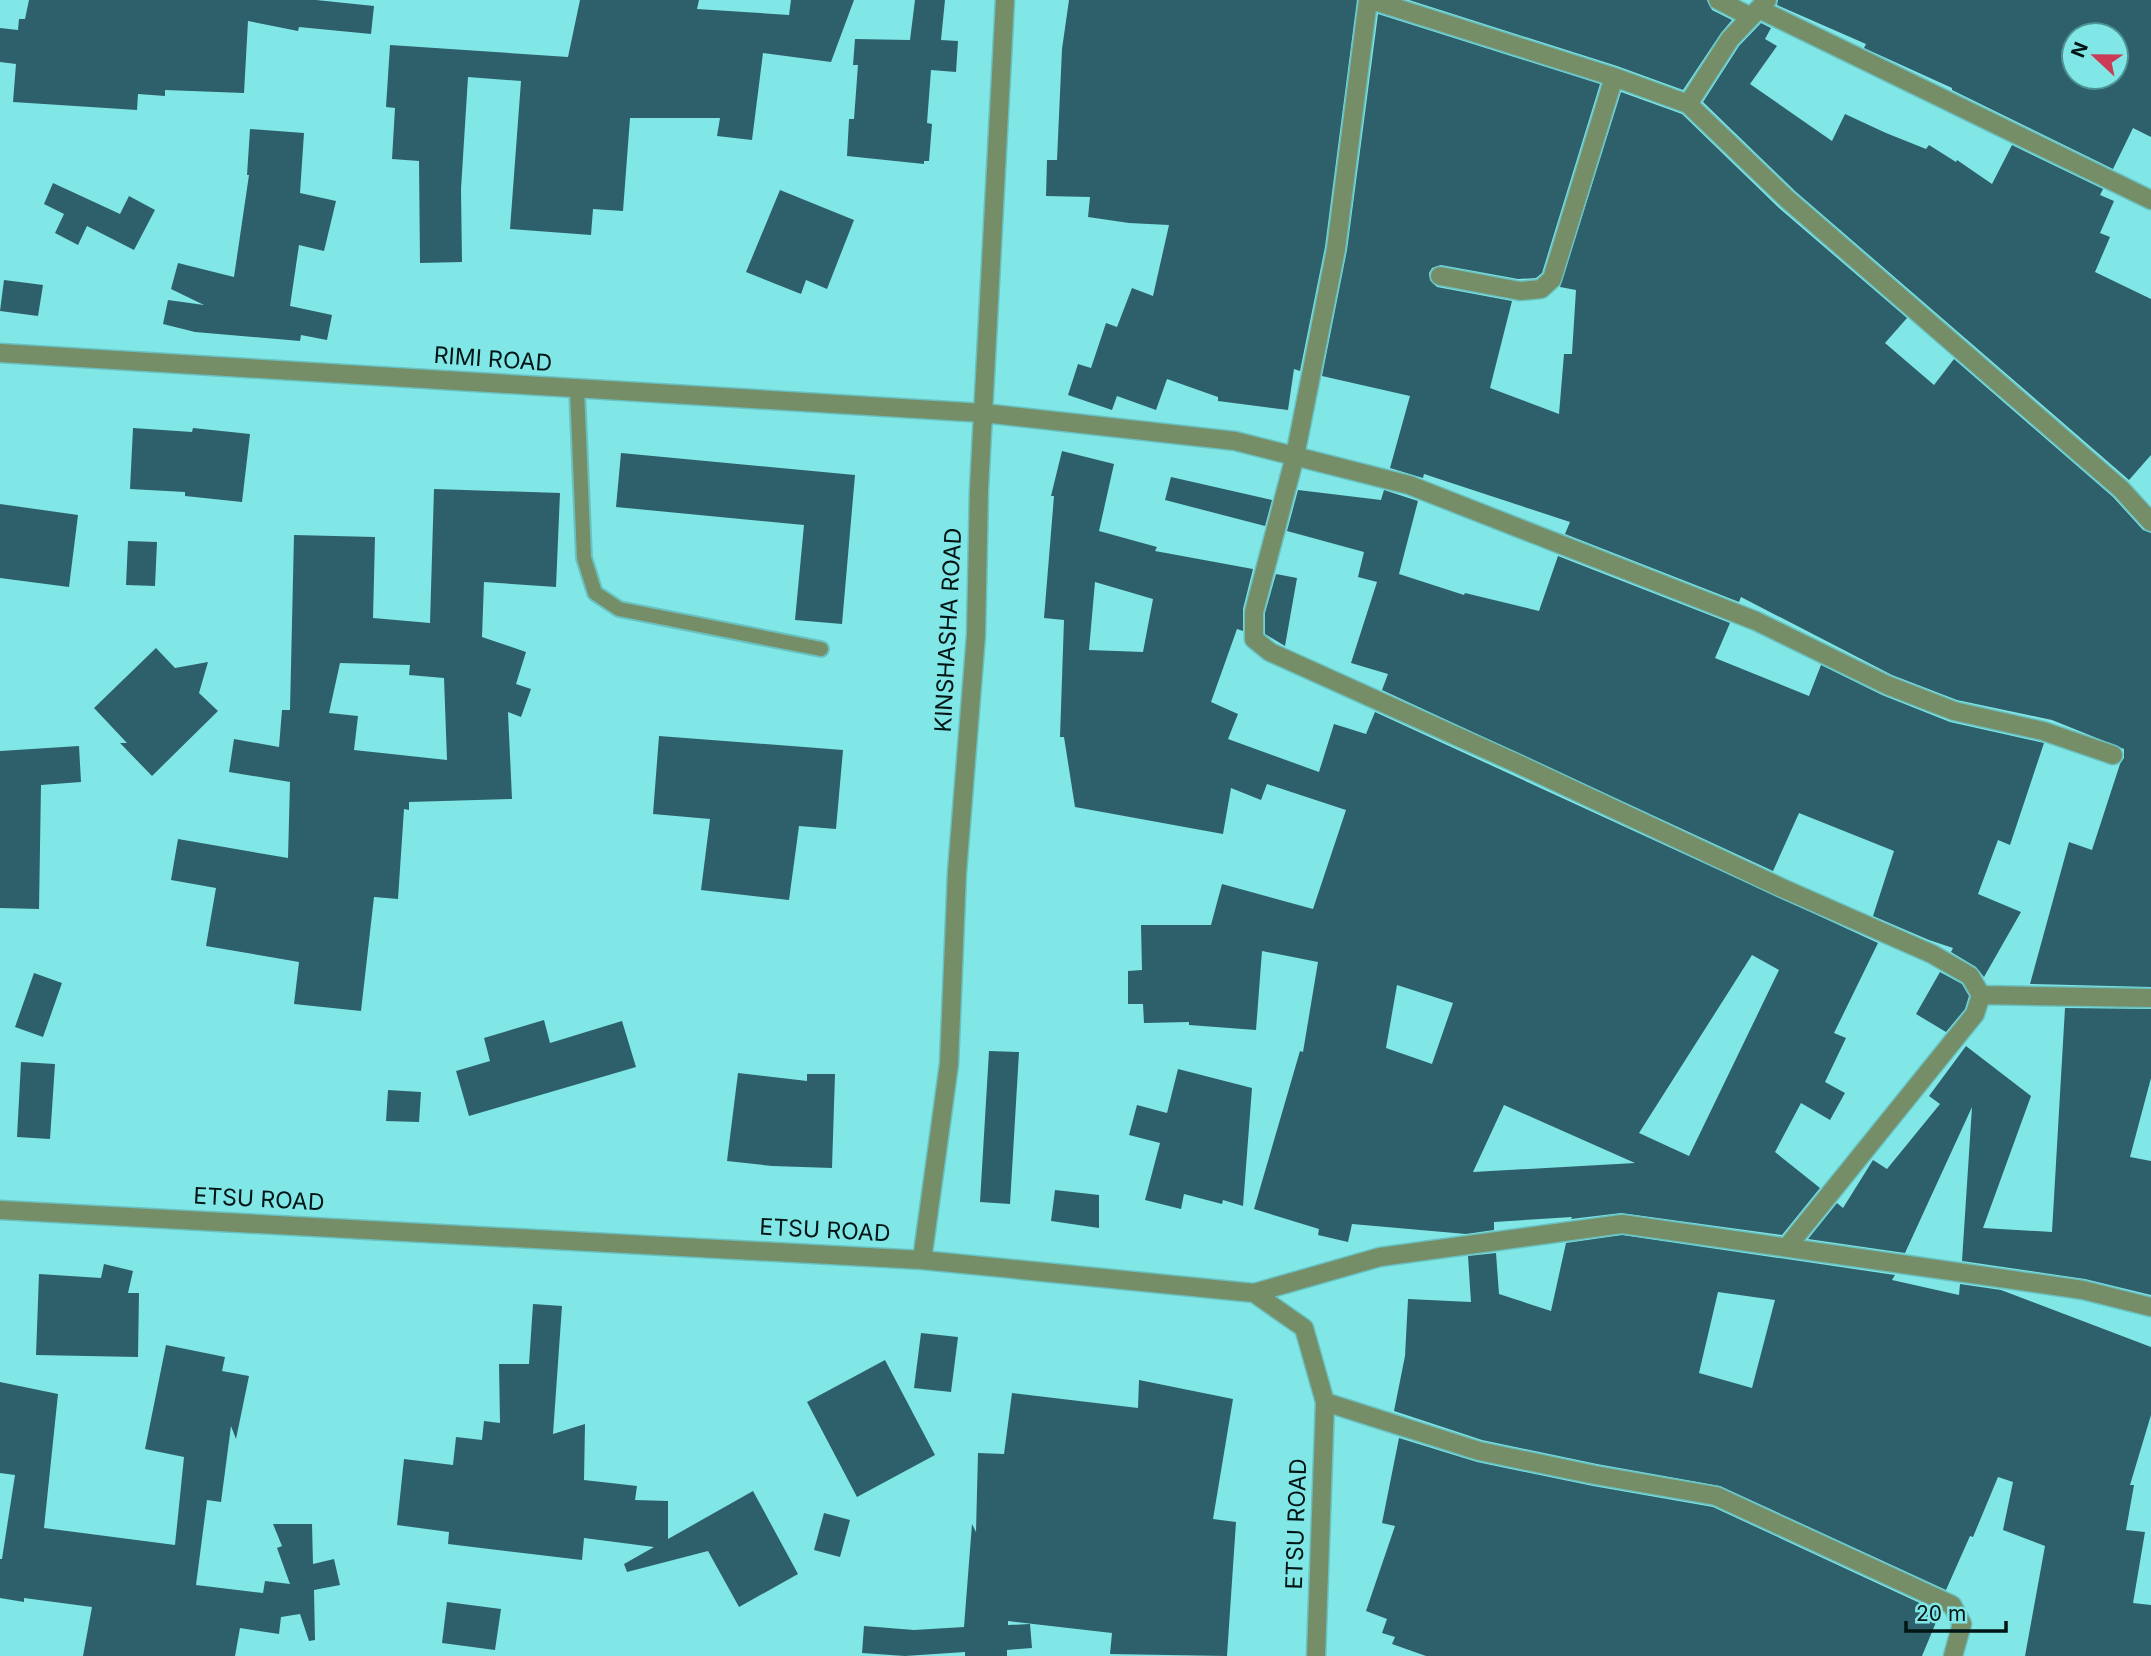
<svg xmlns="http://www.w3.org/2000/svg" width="2151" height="1656" viewBox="0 0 2151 1656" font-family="Inter,sans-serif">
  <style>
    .building { fill: #2e606c; fill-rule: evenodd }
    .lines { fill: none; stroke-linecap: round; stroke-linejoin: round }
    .service-casing { stroke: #69c1c0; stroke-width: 18 }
    .minor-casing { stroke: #69c1c0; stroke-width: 21 }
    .service { stroke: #758e67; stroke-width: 14 }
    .minor { stroke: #758e67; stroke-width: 18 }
    .labels { text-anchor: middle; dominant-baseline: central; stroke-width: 7; stroke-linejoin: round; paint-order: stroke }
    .street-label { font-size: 23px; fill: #011515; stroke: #80e7e6 }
  </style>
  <rect width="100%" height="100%" fill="#80e7e6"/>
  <!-- building -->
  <path class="building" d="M29 0H316L374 6 371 34 299 27 298 31 248 21 244 93 165 90V96L138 94 137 110 13 102 16 64 0 62V28L18 30 19 19H25Z
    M580 0H699L697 9 789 15 791 0H854L831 62 763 53 752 140 717 136 720 118H630L623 211 593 209 591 235 510 229 521 81 468 77 461 189 462 262 420 263 419 161 392 159 395 108 386 107 390 45 568 57Z
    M915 0H945L941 40 958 41 956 72 931 70 927 123 932 124 929 161H924V164L847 156 849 119H854L858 65H853L855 39 910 40Z
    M1069 0H1357L1325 247 1300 371 1294 369 1288 410 1218 401V397L1167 379 1156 410 1117 396 1112 410 1068 395 1078 364 1091 368 1106 323 1117 327 1132 288 1153 296 1169 225 1129 223 1088 217 1090 197 1046 196 1047 160H1057L1062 49Z
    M1409 0H1707L1712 10 1732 20 1721 33 1683 90 1617 66Z
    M1778 0H2151V137L2133 128 2113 169 1952 90V88L1864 48 1866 44 1777 5ZM2074 35H2116V77H2074Z
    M1378 14 1600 84 1542 273 1536 278 1518 279 1441 265 1432 268 1429 273 1430 280 1437 287 1512 301 1490 388 1559 414 1564 354H1572L1576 290 1560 287 1621 92 1682 114 1779 208 1907 318 1885 343 1934 385 1954 359 2113 497 2143 530 2151 533V987L2030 984 2069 842 2092 850 2120 764 2124 758V749L2052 720 1957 700 1892 675 1741 597 1739 602 1565 534 1570 522 1424 474 1423 478 1390 468 1410 396 1322 376 1347 250Z
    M1761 23 1771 28 1765 39 1777 46 1750 84 1832 141 1845 114 1886 133 1926 149 1929 145 1956 162 1957 160 1992 184 2012 145 2103 189 2100 195 2114 201 2100 233 2110 237 2095 272 2151 299V455L2129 480 1795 191 1703 102 1739 46Z
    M250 129 304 133 300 193 336 201 324 251 299 245 290 306 332 315 327 340 301 335 300 341 195 332 163 324 168 300 204 305 171 289 178 263 234 277 249 175H247Z
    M53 183 120 214 129 196 155 210 134 250 87 226 78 245 55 233 64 214 44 204Z
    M780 190 854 220 827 289 806 280 801 294 746 272Z
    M4 280 43 285 38 316 0 311Z
    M133 428 192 432 193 428 250 434 242 502 185 496V492L130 489Z
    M1062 451 1114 464 1099 531 1157 547 1155 551 1253 569 1243 609V631L1237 629 1211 702 1238 714 1228 739 1319 772 1334 724 1366 734 1375 712 1878 943 1834 1033 1846 1038 1825 1082 1845 1093 1830 1120 1801 1103 1775 1152 1820 1188 1782 1235 1621 1213 1571 1219 1572 1217 1494 1222V1230L1466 1234 1352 1224 1348 1242 1318 1235 1319 1229 1254 1209 1300 1051 1303 1052 1318 962 1262 951 1256 1030 1189 1025V1022L1144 1023 1143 1004H1128V971L1142 970 1141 925H1211L1222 884 1313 909 1346 810 1267 784 1261 800 1231 788 1223 834 1075 807 1064 737H1060L1064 620 1044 618 1054 496H1051ZM1095 582 1153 599 1143 652 1089 650ZM1752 955 1779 970 1689 1156 1639 1133ZM1397 985 1453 1003 1432 1064 1386 1048ZM1504 1105 1635 1163 1473 1172Z
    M621 453 855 475 842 624 795 620 804 525 616 507Z
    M1171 477 1272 500 1265 526 1165 500Z
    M434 489 560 493 556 587 484 582 482 637 526 652 516 684 531 689 521 717 508 712 512 799 409 802V810L404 809 398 899 374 897 361 1011 294 1004 299 962 206 946 216 888 171 880 178 839 288 858 290 782 229 772 234 739 279 747 282 710H290L294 535 375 537 373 618 430 623ZM340 663 410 665 409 675 444 678 447 760 354 750 358 716 329 713Z
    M1298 490 1381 500 1384 490 1418 501 1399 574 1464 595 1465 593 1539 611 1558 556 1730 623 1715 658 1809 696 1821 665 1882 695 1950 722 2044 743 2010 845 1998 840 1978 894 2021 912 1984 977 1976 967 1951 952 1953 948 1929 940 1873 916 1894 851 1799 813 1773 871 1382 690 1388 674 1351 663 1377 582 1358 577 1364 552 1287 531Z
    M0 504 78 515 69 587 0 578Z
    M128 541 157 542 155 586 126 585Z
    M1276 574 1297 578 1285 646 1265 634V613Z
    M156 648 175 668 208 662 199 693 218 711 152 776 120 743H127L94 708Z
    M659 736 843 750 836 829 799 826 789 900 701 890 710 819 653 814Z
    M79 746 81 782 41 785 39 909 0 908V751Z
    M1940 972 1962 984 1969 996 1965 1009 1946 1032 1916 1014Z
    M34 973 62 983 43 1037 15 1027Z
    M2065 1008 2151 1009V1078L2130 1157 2151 1161V1295L2085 1279 1962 1261 1972 1107 1905 1253 1808 1239 1837 1203 1843 1208 1873 1160 1887 1169 1940 1104 1929 1096 1966 1046 2031 1096 1983 1228 2052 1232Z
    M544 1020 550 1043 622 1021 636 1067 469 1116 456 1071 490 1061 484 1038Z
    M989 1051 1019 1052 1010 1204 980 1202Z
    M21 1062 55 1064 50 1139 17 1137Z
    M1178 1069 1252 1088 1243 1206 1223 1200 1222 1204 1184 1194 1181 1209 1145 1200 1160 1143 1129 1135 1137 1105 1167 1113Z
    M738 1073 807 1081V1074H835L832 1168 772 1166 727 1161Z
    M388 1090 421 1092 419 1122 386 1121Z
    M1055 1190 1099 1195V1228L1051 1221Z
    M1622 1235 1895 1275 1892 1280 1959 1295 1960 1284 2001 1290 2151 1347V1415L2130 1485H2134L2126 1530 2145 1532 2133 1603 2151 1605V1656H2025L2045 1546 2003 1530 2013 1482 1998 1477 1973 1537 1970 1536 1946 1590 1720 1486 1597 1464 1482 1440 1394 1411 1405 1356 1408 1299 1471 1302 1468 1256 1496 1253 1499 1294 1551 1311 1566 1243ZM1718 1292 1775 1300 1752 1388 1699 1373Z
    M104 1264 133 1271 128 1293H139L138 1357 36 1355 39 1274 101 1278Z
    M533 1304 562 1306 553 1434 585 1424 584 1480 637 1486 635 1500 668 1501V1539L753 1491 798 1574 739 1607 708 1551 627 1572 624 1564 654 1547 584 1538 582 1560 448 1544 449 1532 397 1525 404 1459 453 1465 456 1437 482 1440 484 1421 500 1423 499 1364H529Z
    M921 1333 958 1337 951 1392 914 1388Z
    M166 1345 225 1357 222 1371 249 1376 236 1439 231 1426 221 1502 207 1500 196 1585 263 1593 265 1581 290 1584 277 1548 282 1546 273 1524H312L313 1564 334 1559 340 1585 314 1590 315 1640 309 1641 300 1614 281 1617 279 1634 240 1628 235 1656H83L92 1607 24 1598V1602L0 1598V1559H2L15 1475 0 1473V1382L58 1394 44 1528 175 1545 184 1457 145 1449Z
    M885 1360 935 1455 857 1497 807 1402Z
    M1139 1380 1233 1399 1213 1519 1236 1522 1227 1656 1110 1654 1112 1633 1008 1621V1625L1030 1624 1032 1648 1007 1650V1656H965V1652L905 1656 862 1653 864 1626 914 1630 964 1627 972 1524 976 1532 978 1453 1004 1454 1012 1393 1138 1408Z
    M1399 1438 1477 1462 1593 1486 1713 1507 1937 1611 1936 1614 1939 1615 1922 1656H1426L1392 1644 1395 1637 1382 1633 1387 1619 1366 1611 1395 1526 1382 1523Z
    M824 1513 850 1520 840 1557 814 1550Z
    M447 1602 501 1609 495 1650 442 1643Z"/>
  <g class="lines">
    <!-- service casing -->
    <g class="service-casing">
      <path id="service" d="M577 389 584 558 595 593 619 609 821 649"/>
    </g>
    <!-- minor casing -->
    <g class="minor-casing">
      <path id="minor" d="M1368 0 1336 249 1295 456 1254 612V639L1270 652 1516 763 1782 888 1932 954 1970 976 1981 995 1975 1014 1787 1247
        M1371 0 1614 77 1688 104 1787 199 2121 489 2151 522
        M1718 0 1751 17
        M1759 9 2151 200
        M1688 104 1730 39 1767 0
        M1440 276 1520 291 1541 289 1552 279 1614 77
        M0 353 983 413 1235 441 1409 485 1756 621 1887 685 1954 711 2043 731 2113 755
        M1981 995 2151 998
        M0 1210 922 1260 1254 1293 1304 1328 1325 1402 1316 1656
        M922 1260 949 1064 957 872 976 635 979 489 1005 0
        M1254 1293 1380 1257 1622 1224 2083 1290 2151 1307
        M1325 1402 1479 1451 1595 1475 1716 1496 1952 1605 1962 1624 1953 1656"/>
    </g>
    <!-- service -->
    <use href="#service" class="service"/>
    <!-- minor -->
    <use href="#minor" class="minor"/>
  </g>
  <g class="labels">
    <!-- street labels -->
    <g class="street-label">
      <text transform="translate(493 359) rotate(4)">RIMI ROAD</text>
      <text transform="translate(948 630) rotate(-87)">KINSHASHA ROAD</text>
      <text transform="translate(259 1199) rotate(3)">ETSU ROAD</text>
      <text transform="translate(825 1230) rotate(3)">ETSU ROAD</text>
      <text transform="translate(1296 1524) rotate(-88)">ETSU ROAD</text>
    </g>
  </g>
  <!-- north arrow -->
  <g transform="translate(2095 56) rotate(292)"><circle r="33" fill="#80e7e6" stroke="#4d9392" stroke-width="2"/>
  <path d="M0-5L12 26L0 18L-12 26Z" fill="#cc3b56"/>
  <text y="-10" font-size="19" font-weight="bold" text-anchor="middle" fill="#011515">N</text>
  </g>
  <!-- scale -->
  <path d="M1906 1621v10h100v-10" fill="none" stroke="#011515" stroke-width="3.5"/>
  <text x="1916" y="1621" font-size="21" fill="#011515" stroke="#80e7e6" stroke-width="5" paint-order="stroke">20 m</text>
</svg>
